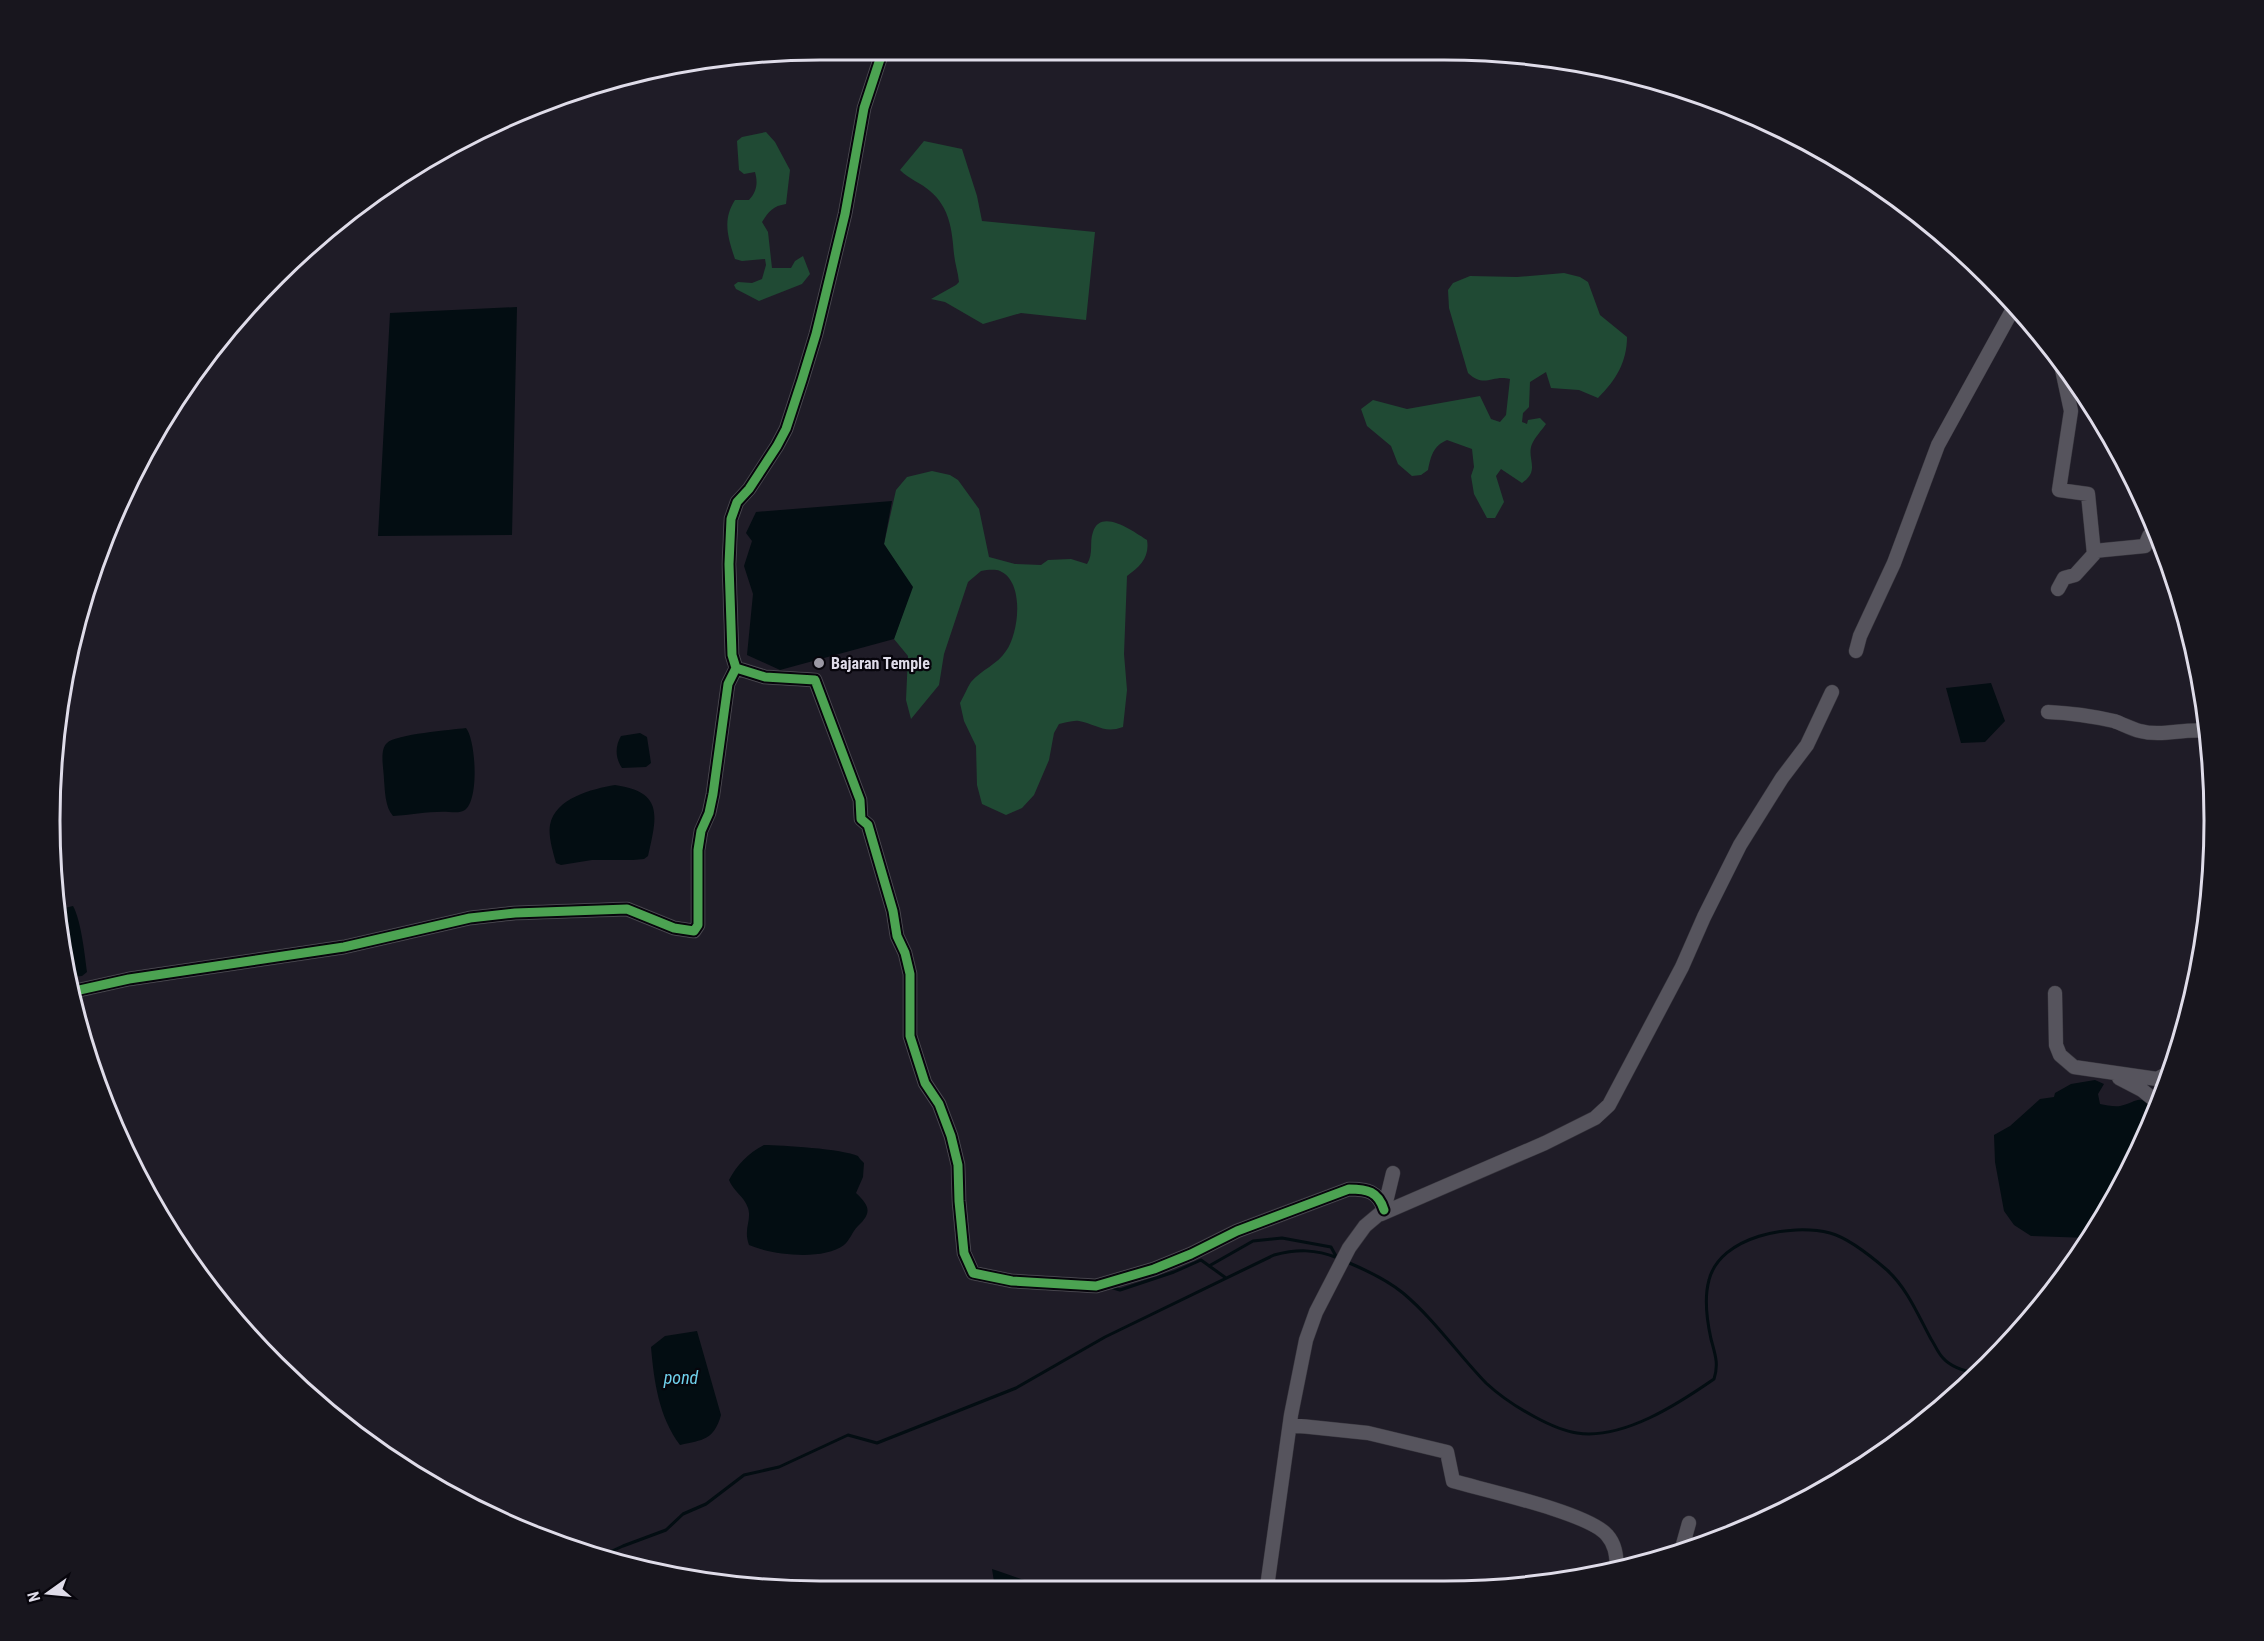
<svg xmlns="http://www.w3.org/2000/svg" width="2264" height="1641" viewBox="0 0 2264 1641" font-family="'Roboto Condensed',sans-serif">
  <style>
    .forest { fill: #204a34 }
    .water { fill: #030d12 }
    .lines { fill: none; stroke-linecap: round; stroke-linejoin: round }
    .stream { stroke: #030d12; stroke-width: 3 }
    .minor-casing { stroke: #38363e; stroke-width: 15 }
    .minor { stroke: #56545d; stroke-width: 14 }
    .cycleway-casing { stroke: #07050c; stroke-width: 13 }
    .cycleway { stroke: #4ca352; stroke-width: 9 }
    .poi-dot { fill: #9c99a5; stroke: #07050c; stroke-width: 2 }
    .labels { text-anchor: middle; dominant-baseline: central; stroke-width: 4.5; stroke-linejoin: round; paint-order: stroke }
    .poi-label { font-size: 16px; font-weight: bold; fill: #dfdce9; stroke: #07050c; text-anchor: start }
    .water-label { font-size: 18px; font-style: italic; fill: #70d2ed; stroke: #07050c }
    .rim { fill: none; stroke: #dfdce9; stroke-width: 3 }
  </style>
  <rect width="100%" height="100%" fill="#1f1c27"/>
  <!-- forest -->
  <path class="forest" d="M766 132 775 142 790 170 786 204C773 206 769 211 762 222L768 232 772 268H791L795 261 803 256 810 274 802 284 759 301 736 289 734 285 738 282 752 283 762 279 766 265 765 259 742 261 735 259C728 238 722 220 735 200H749C757 191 758 183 755 172L744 174 739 170 737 141 742 137Z
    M924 141 962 149 977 196 982 221 1095 232 1086 320 1021 313 983 324 945 302 931 299 956 285 959 282C958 272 955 264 954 254 952 230 950 208 930 191 921 183 909 179 900 170Z
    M1564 273 1580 277 1588 282 1600 315 1627 337C1627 362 1616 380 1598 398L1579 390 1551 388 1546 372 1530 382 1529 407 1523 413 1522 422 1527 424 1528 420 1540 418 1546 424C1542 430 1535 437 1532 444 1526 459 1541 470 1522 483L1501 469 1496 476 1504 502 1495 518H1487L1474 494 1471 476 1474 467 1472 449 1447 440C1433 446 1431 456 1428 470L1421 475 1412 476 1398 464 1391 446 1367 426 1361 409 1373 400 1407 409 1480 396 1491 419 1500 422 1506 415 1510 379C1492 374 1485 389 1468 373L1449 308 1448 290 1453 283 1470 276 1517 277Z
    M932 471 950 475 958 480 979 509 989 557 1015 564 1041 565 1048 560 1071 559 1087 564C1094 553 1089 543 1093 532 1101 507 1135 533 1147 540 1150 557 1140 567 1127 576L1124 654 1127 690 1123 727C1104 734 1096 724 1079 721 1073 720 1065 723 1059 724L1054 733 1049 760 1034 795 1022 808 1006 815 982 804 977 785 976 746 964 721 960 703C964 696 967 688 971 682 981 670 998 664 1006 651 1019 633 1025 582 1000 571 995 569 987 570 981 571L968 582 944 654 939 685 911 719 906 700 908 656 894 639 912 587 884 544 896 490 907 477Z"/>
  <!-- water -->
  <path class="water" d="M517 307 512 535 378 536 390 313Z
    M892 501 884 544 913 587 894 639 780 670 747 655 753 594 744 566 752 541 746 533 756 512Z
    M1991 683 2005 721 1985 742 1961 743 1946 688Z
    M466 728C476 740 480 804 463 811 459 813 453 812 449 812 430 811 412 815 393 816 385 807 385 791 384 780 384 770 379 750 387 743 396 734 451 730 466 728Z
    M640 733 647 737 651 763 646 767 622 768C615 758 615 746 621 736Z
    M615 785C664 792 657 816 648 856L644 859 633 860H592L561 865 556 863C553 852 548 836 550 825 555 798 592 789 615 785Z
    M73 906C81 920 85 956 87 972L82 976 71 977 56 921V910Z
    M2095 1080 2104 1084 2098 1094 2100 1104C2106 1105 2114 1107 2120 1106 2139 1102 2137 1093 2155 1109L2111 1206 2089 1238 2031 1236 2014 1225 2004 1211 1995 1162 1994 1135 2010 1126 2040 1099 2054 1097 2055 1093 2071 1084Z
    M764 1145C781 1145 843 1149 858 1156 858 1157 864 1163 864 1163L863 1177 856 1193C870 1206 872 1213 858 1226 852 1232 850 1240 844 1245 823 1261 772 1255 749 1245 743 1228 752 1221 748 1208 744 1196 733 1191 729 1180 737 1165 748 1153 764 1145Z
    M697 1331 721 1415C714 1440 703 1440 680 1445 659 1417 654 1382 651 1347L665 1336Z
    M992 1569C1009 1574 1023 1581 1040 1584V1588H995Z"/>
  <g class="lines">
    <!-- stream -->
    <path class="stream" d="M1347 1262C1366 1270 1386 1279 1403 1293 1434 1319 1458 1354 1486 1383 1500 1396 1518 1408 1535 1417 1548 1424 1562 1431 1577 1433 1623 1440 1678 1404 1714 1379 1719 1364 1715 1354 1711 1339 1707 1321 1704 1298 1709 1280 1720 1236 1791 1223 1830 1233 1849 1238 1872 1257 1887 1270 1907 1288 1918 1315 1931 1339 1935 1345 1938 1353 1943 1358 1951 1367 1964 1371 1976 1373
      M1209 1266 1253 1241 1282 1238 1331 1247 1337 1258
      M1110 1287 1120 1290 1174 1272 1201 1260 1226 1278
      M599 1557 623 1546 666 1530 683 1514 706 1504 744 1475 779 1467 848 1435 877 1443 1016 1388 1105 1337 1274 1255C1297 1249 1315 1249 1338 1258"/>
    <!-- minor casing -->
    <g class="minor-casing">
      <path id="minor" d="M2094 551 2145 546 2149 536 2156 535
        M2058 589 2064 578 2075 575 2094 554 2088 494 2059 490 2071 411 2060 360
        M1856 651 1860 636 1894 563 1938 445 2014 307
        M736 668 765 677 815 680 860 800 861 819 868 825 893 911 897 936 905 953 910 974V1036L925 1083 939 1104 951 1136 958 1165 959 1201 964 1253 973 1273 1012 1281 1096 1286 1154 1269 1191 1254 1237 1231 1349 1189C1367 1189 1378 1191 1384 1210
        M2048 712C2070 713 2092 716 2114 721 2123 724 2131 729 2140 731 2162 737 2184 728 2206 731
        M75 991 129 979 344 947 470 918 515 913 627 909 674 928 694 931 698 925V850L701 831 709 813 713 794 728 684 736 668 732 655 729 564 731 519 737 502 749 489 777 446 786 429 802 380 816 334 845 214 864 108 883 50
        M2055 993 2056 1045 2060 1055 2074 1067 2157 1079 2172 1071
        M2119 1078 2142 1090 2158 1103
        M1381 1214 1545 1143 1595 1118 1609 1105 1682 967 1704 917 1740 845 1782 778 1807 745 1832 692
        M1291 1425 1368 1433 1447 1452 1453 1481C1484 1490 1589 1513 1607 1535 1615 1544 1616 1554 1617 1565
        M1682 1548 1689 1523
        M1267 1587 1291 1415 1306 1340 1316 1312 1349 1248 1365 1226 1384 1210 1393 1173"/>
    </g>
    <!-- minor -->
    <use href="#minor" class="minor"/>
    <!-- cycleway casing -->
    <g class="cycleway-casing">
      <path id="cycleway" d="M736 668 765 677 815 680 860 800 861 819 868 825 893 911 897 936 905 953 910 974V1036L925 1083 939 1104 951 1136 958 1165 959 1201 964 1253 973 1273 1012 1281 1096 1286 1154 1269 1191 1254 1237 1231 1349 1189C1367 1189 1378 1191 1384 1210
        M75 991 129 979 344 947 470 918 515 913 627 909 674 928 694 931 698 925V850L701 831 709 813 713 794 728 684 736 668 732 655 729 564 731 519 737 502 749 489 777 446 786 429 802 380 816 334 845 214 864 108 883 50"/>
    </g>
    <!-- cycleway -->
    <use href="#cycleway" class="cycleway"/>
  </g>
  <!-- markers -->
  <circle class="poi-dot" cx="819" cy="663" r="6"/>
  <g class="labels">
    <!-- poi labels -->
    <g class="poi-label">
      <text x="831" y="663">Bajaran Temple</text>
    </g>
    <!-- water labels -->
    <g class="water-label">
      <text x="681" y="1377">pond</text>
    </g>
  </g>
  <!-- crop -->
  <path d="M0 0H2264V1641H0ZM820 60H1444A760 760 0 0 1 2204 820V821A760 760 0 0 1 1444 1581H820A760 760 0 0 1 60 821V820A760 760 0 0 1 820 60Z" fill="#18161e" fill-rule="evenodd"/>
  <path class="rim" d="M820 60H1444A760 760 0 0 1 2204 820V821A760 760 0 0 1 1444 1581H820A760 760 0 0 1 60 821V820A760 760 0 0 1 820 60Z"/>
  <!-- north arrow -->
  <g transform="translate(48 1593) rotate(255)" stroke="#07050c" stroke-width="4.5" paint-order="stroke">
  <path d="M0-4.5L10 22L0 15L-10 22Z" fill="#dfdce9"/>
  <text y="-9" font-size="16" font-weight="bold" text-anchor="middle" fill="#dfdce9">N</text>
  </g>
</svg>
